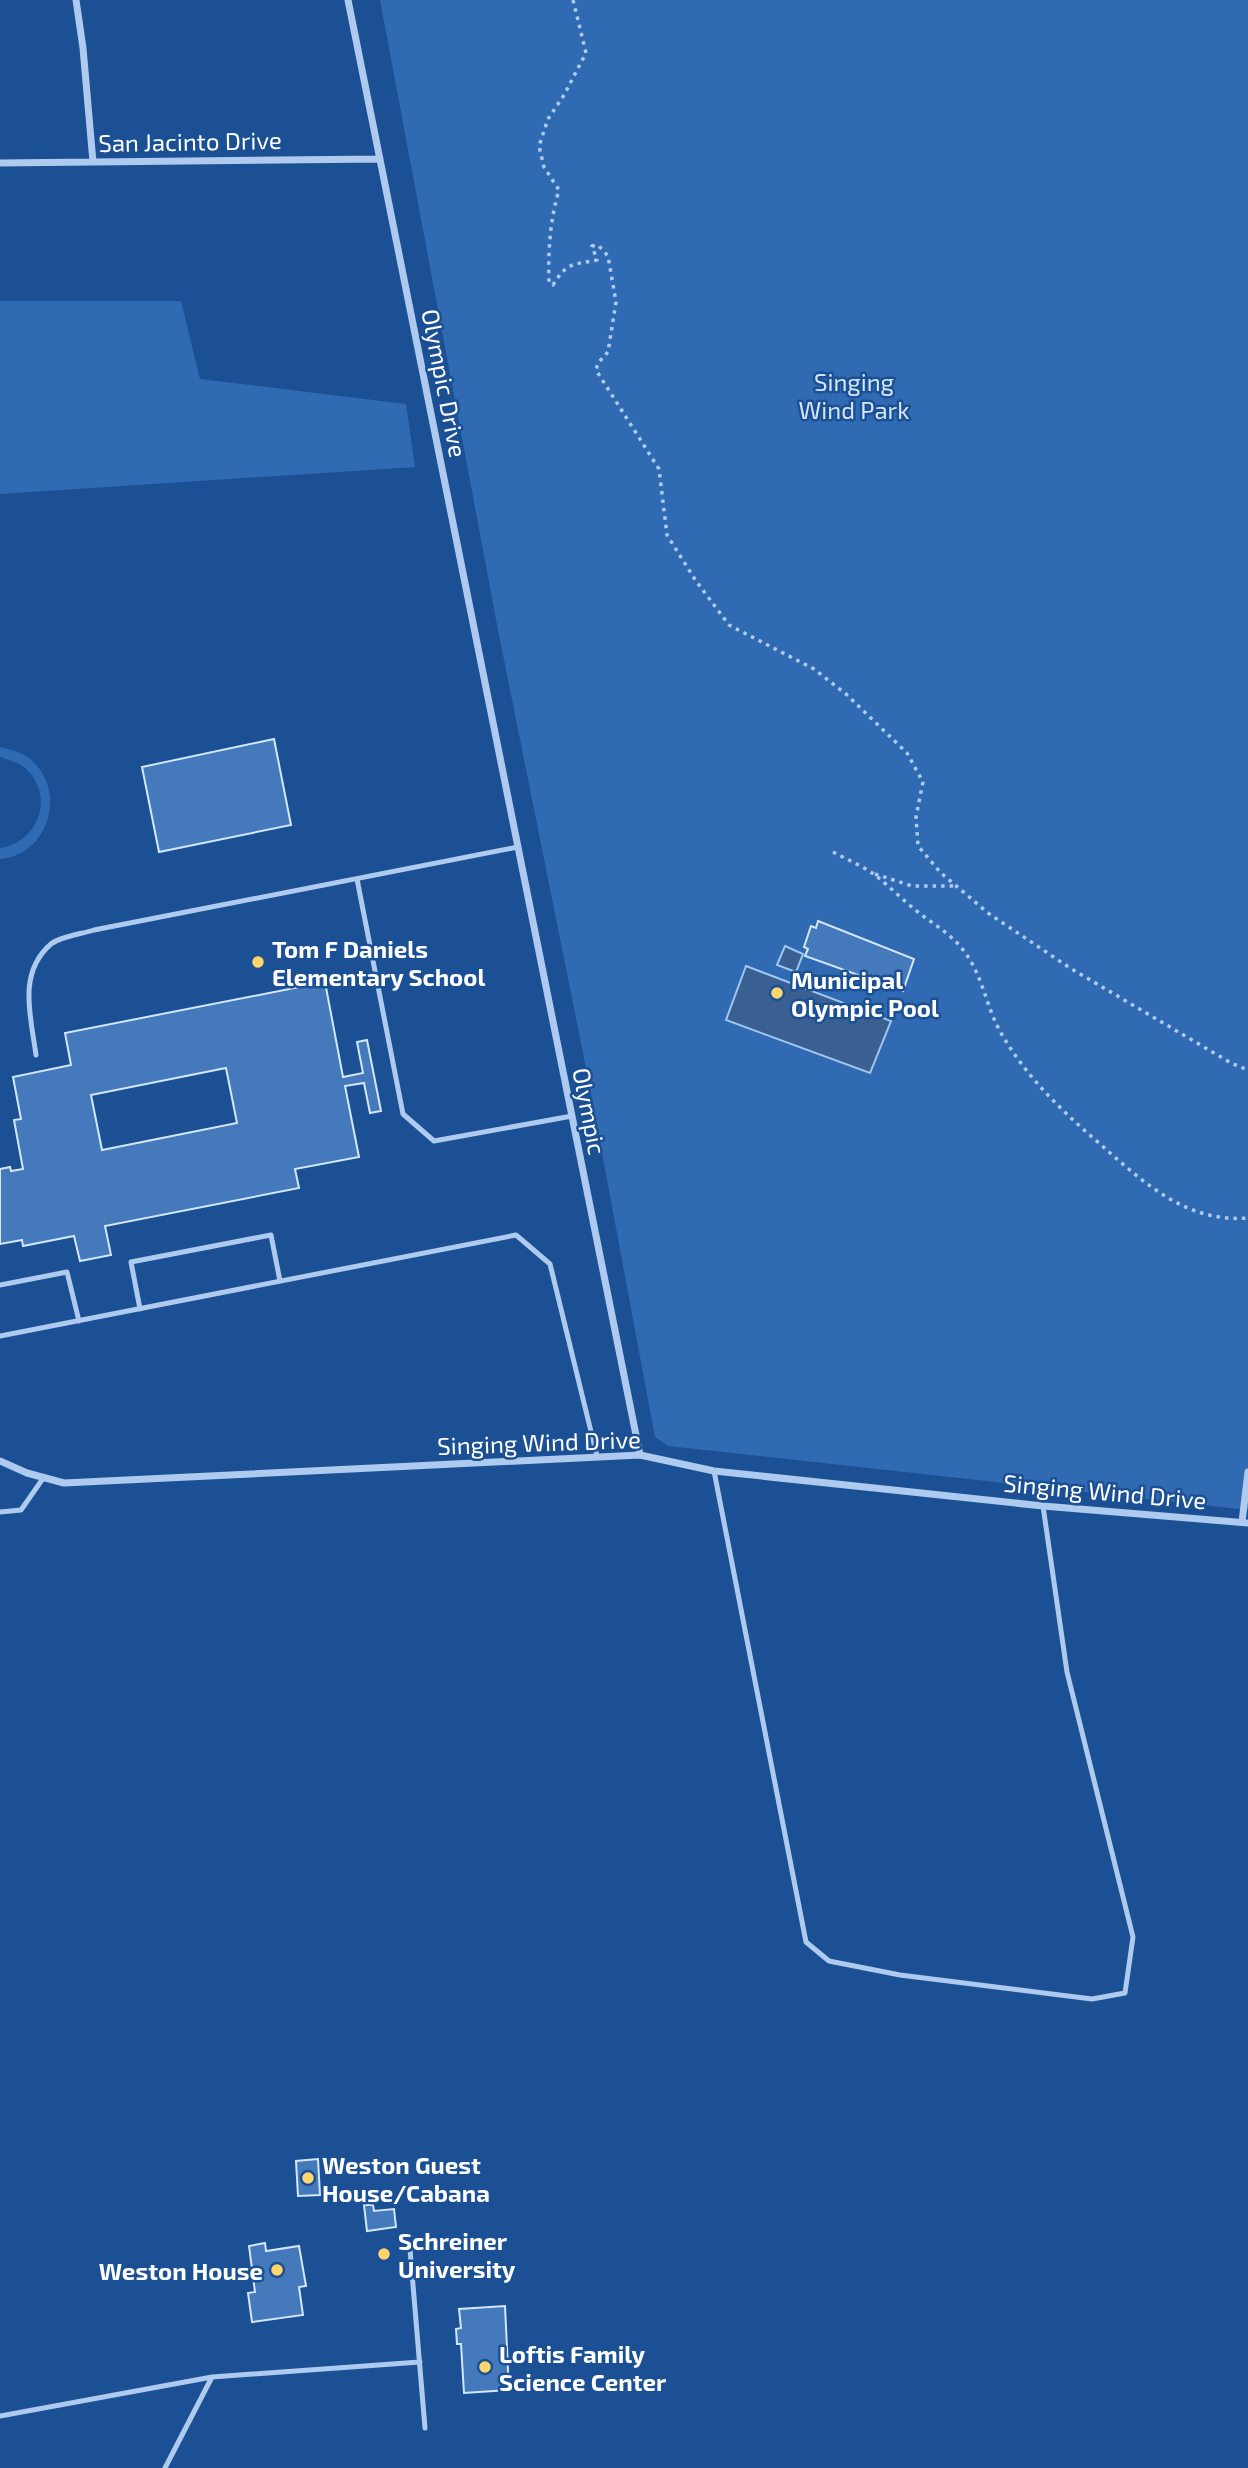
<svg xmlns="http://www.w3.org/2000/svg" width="1248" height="2468" viewBox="0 0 1248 2468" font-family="'Exo 2',sans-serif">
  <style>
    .green { fill: #2f6ab3 }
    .water { fill: #3a6092; stroke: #a1c6f1; stroke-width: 2 }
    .building { fill: #4479bc; stroke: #d4e6fb; stroke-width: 2; fill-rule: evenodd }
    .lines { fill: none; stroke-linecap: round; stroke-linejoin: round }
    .path { stroke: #aecbef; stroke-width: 3.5; stroke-dasharray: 3.5 5; stroke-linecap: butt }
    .service { stroke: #aecbef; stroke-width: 5 }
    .minor { stroke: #aecbef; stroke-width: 7 }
    .poi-dot { fill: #ffd56c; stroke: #1b5095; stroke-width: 2.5 }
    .labels { text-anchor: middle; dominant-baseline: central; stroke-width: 5; stroke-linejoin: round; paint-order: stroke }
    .street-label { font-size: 24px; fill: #fff; stroke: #1b5095 }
    .park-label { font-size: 24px; fill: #d4e6fb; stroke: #1b5095 }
    .poi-label { font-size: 24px; font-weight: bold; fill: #fff; stroke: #1b5095; text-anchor: start }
  </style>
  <rect width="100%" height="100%" fill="#1b5095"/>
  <!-- green -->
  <path class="green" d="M380 0H1248V1510L668 1446 655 1437 588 1078 497 625Z
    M0 301H181L200 379 406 404 415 467 0 494Z
    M0 747C11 750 22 752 30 759 68 790 49 855 0 859V848C38 843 56 795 25 768 18 762 9 760 0 757Z"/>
  <!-- water -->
  <path class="water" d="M785 946 803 954 796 972 777 965Z
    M746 966 891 1021 870 1073 726 1020Z"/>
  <!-- building -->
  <path class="building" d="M274 739 291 825 159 852 142 767Z
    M818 921 914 959 903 991 805 956 808 949 804 947 811 926 816 928Z
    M325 982 343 1077 363 1073 357 1042 367 1040 381 1111 370 1113 364 1083 345 1086 359 1157 295 1169 299 1188 105 1226 111 1255 80 1261 74 1236 23 1246 22 1240 0 1244V1169L10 1167 11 1171 23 1169 14 1120 21 1119 13 1077 71 1065 65 1033ZM226 1068 237 1123 102 1150 91 1095Z
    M318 2159 320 2195 298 2196 296 2161Z
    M364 2205H373L374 2211 394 2209 396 2227 367 2231Z
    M265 2243 266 2251 299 2246 306 2286 299 2287 303 2315 252 2322 248 2293 255 2292 249 2246Z
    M505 2306 509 2390 464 2393 461 2344H457L456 2329 461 2328 459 2309Z"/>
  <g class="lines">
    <!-- path -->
    <path class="path" d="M573 0 586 53 564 95 548 119 539 146 544 167 559 190C550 220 548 250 549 282L553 285C567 262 572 265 597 260L592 246 598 245 608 256 616 302 608 352 598 363 596 370 659 469 667 535 696 581 729 625 814 669 846 694 907 753 923 782 916 817 918 846 941 873 988 913 1070 968 1231 1063 1248 1070
      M833 852C846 859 863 866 875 875 890 887 904 901 919 913 935 925 952 935 964 951 983 976 986 1007 1001 1033 1027 1078 1062 1111 1100 1144 1143 1182 1186 1223 1248 1218
      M875 874 912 886H956"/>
    <!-- service -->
    <path class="service" d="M357 879 403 1114 434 1141 572 1116
      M36 1055C31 1017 17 973 51 944 61 936 82 934 94 930L518 847
      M0 1285 67 1272 79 1321
      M140 1309 131 1262 271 1235 280 1281
      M0 1336 516 1235 550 1264 597 1456
      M714 1471 806 1942 829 1961 900 1975 1092 1999 1125 1993 1133 1937 1067 1672 1043 1506
      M0 1512 21 1510 44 1477
      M410 2249 425 2428
      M0 2416 212 2377 420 2362
      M165 2468 212 2377"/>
    <!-- minor -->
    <path class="minor" d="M76 0 83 48 93 162
      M348 0 640 1455
      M0 163 380 159
      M0 1461 27 1473 64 1483 640 1455 714 1471 1043 1506 1248 1523
      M1242 1522 1248 1472"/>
  </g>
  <!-- markers -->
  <g class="poi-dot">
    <circle cx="258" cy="962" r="7"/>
    <circle cx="777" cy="993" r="7"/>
    <circle cx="308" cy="2178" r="7"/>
    <circle cx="384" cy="2254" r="7"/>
    <circle cx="277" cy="2270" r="7"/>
    <circle cx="485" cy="2367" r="7"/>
  </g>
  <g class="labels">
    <!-- street labels -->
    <g class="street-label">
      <text transform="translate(190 141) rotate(-1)">San Jacinto Drive</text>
      <text transform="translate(445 383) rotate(79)">Olympic Drive</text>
      <text transform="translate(590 1111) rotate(79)">Olympic</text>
      <text transform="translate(539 1442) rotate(-2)">Singing Wind Drive</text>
      <text transform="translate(1105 1491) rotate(5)">Singing Wind Drive</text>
    </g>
    <!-- park labels -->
    <g class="park-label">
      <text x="854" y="381">Singing<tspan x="854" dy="28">Wind Park</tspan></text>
    </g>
    <!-- poi labels -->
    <g class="poi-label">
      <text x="272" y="948">Tom F Daniels<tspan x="272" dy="28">Elementary School</tspan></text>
      <text x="791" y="979">Municipal<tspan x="791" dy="28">Olympic Pool</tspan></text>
      <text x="322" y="2164">Weston Guest<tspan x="322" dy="28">House/Cabana</tspan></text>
      <text x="398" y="2240">Schreiner<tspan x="398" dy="28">University</tspan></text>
      <text x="263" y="2270" text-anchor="end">Weston House</text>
      <text x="499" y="2353">Loftis Family<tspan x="499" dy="28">Science Center</tspan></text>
    </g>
  </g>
</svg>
